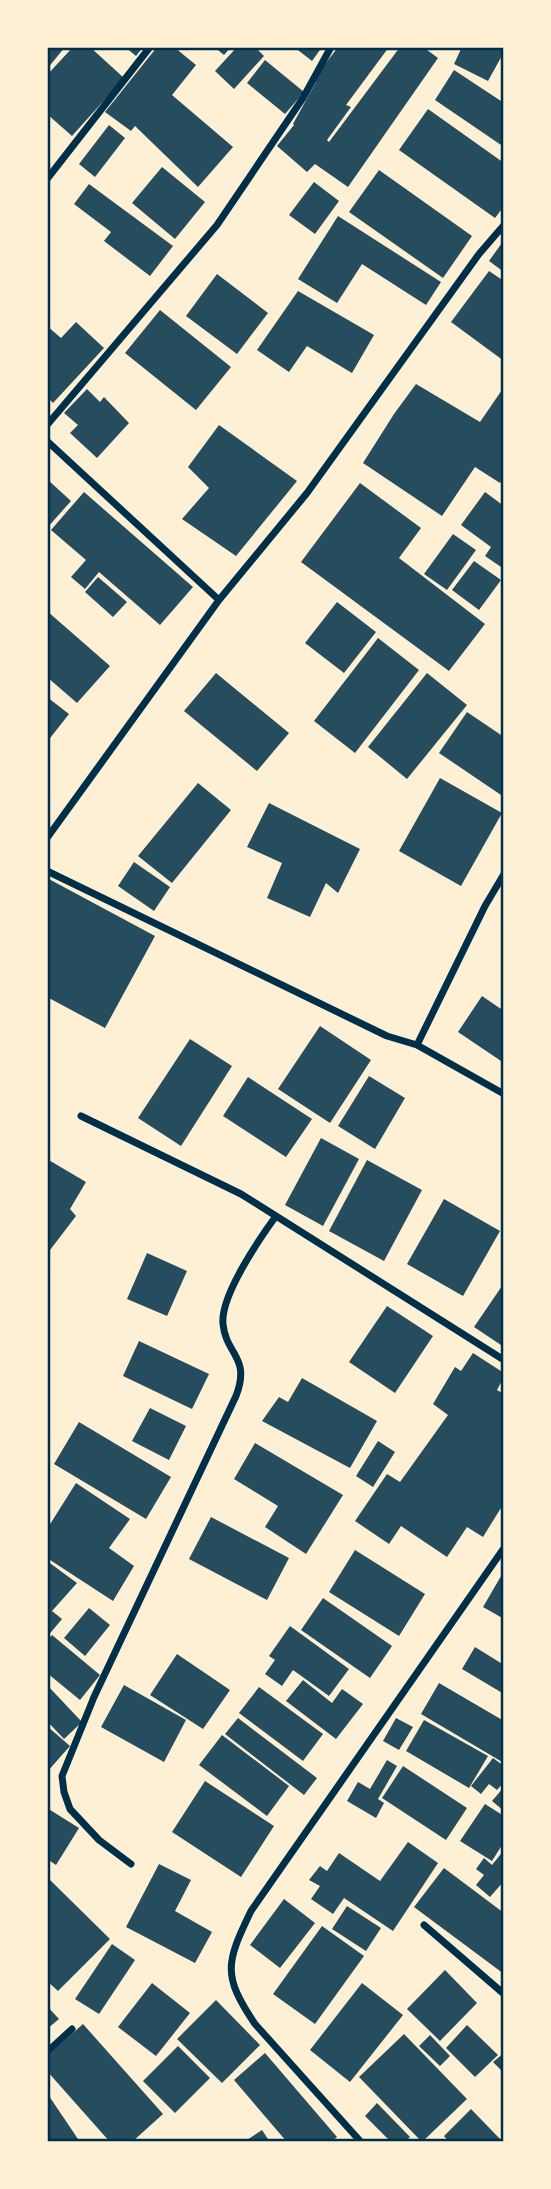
<svg xmlns="http://www.w3.org/2000/svg" width="551" height="2189" viewBox="0 0 551 2189" font-family="'Exo 2',sans-serif">
  <style>
    .building { fill: #264d5e }
    .lines { fill: none; stroke-linecap: round; stroke-linejoin: round }
    .minor { stroke: #003049; stroke-width: 7 }
    .neatline { fill: none; stroke: #003049; stroke-width: 2.5 }
  </style>
  <rect width="100%" height="100%" fill="#fdf0d5"/>
  <!-- building -->
  <path class="building" d="M50 47H65L47 69V50Z
    M73 47H90L124 78 72 136 47 114V75Z
    M125 47H143L136 56Z
    M157 47H174L196 65 172 95 233 147 198 187 135 126 131 131 105 112Z
    M214 47H231L224 55Z
    M237 47H255L264 56 234 89 215 71Z
    M294 47H322L312 61Z
    M338 47H389L346 105 351 107 327 140 329 142 400 47H423L438 58 348 187 315 164 307 172 277 146 294 125 293 124 316 82 313 80Z
    M462 47H504V52L488 81 454 64Z
    M265 60 304 92 285 114 247 83Z
    M454 70 504 103V147L435 100Z
    M428 109 504 163V206L495 218 399 150Z
    M109 125 125 138 95 177 79 164Z
    M162 167 205 202 175 239 132 203Z
    M379 170 472 236 443 278 349 212Z
    M314 182 339 201 315 234 289 215Z
    M89 184 173 246 150 276 104 241 111 232 74 204Z
    M338 216 441 282 426 305 362 264 337 303 298 279Z
    M504 240V272L489 261Z
    M489 271 504 281V361L451 322Z
    M217 274 268 313 237 354 186 316Z
    M298 291 374 335 352 373 307 346 289 372 257 350Z
    M160 310 231 367 196 410 125 353Z
    M76 322 104 348 53 403 47 397V326L61 338Z
    M416 384 480 422 504 387V476L500 483 475 467 442 516 363 463 394 414Z
    M87 389 100 402 104 397 129 423 97 458 70 433 78 425 64 413Z
    M219 425 297 481 236 556 182 519 209 488 188 467Z
    M47 479 71 501 47 528Z
    M360 483 421 528 399 558 485 624 449 671 301 562Z
    M84 492 193 587 160 625 99 572 85 589 71 577 86 560 51 530Z
    M485 492 504 506V569L485 556 491 547 461 525Z
    M453 534 476 550 447 590 424 574Z
    M474 561 501 580 479 610 452 590Z
    M98 577 127 602 113 617 85 592Z
    M337 602 376 632 344 673 305 643Z
    M47 611 110 666 77 703 47 677Z
    M378 638 419 670 355 753 314 721Z
    M216 673 289 733 257 771 184 711Z
    M427 673 467 705 407 779 368 747Z
    M47 697 69 714 47 742Z
    M467 712 504 737V797L439 753Z
    M440 778 502 813 461 886 399 851Z
    M198 783 231 810 172 883 138 856Z
    M269 803 360 849 338 893 326 883 310 917 267 898 282 863 247 847Z
    M134 862 170 887 154 911 118 886Z
    M47 878 155 936 105 1028 47 997Z
    M482 996 504 1011V1063L458 1032Z
    M320 1026 371 1060 330 1123 278 1089Z
    M190 1039 232 1066 181 1146 138 1118Z
    M369 1076 405 1098 375 1149 338 1126Z
    M248 1077 312 1119 286 1157 223 1116Z
    M321 1138 359 1159 323 1226 285 1205Z
    M47 1159 86 1182 70 1209 76 1216 47 1254Z
    M367 1160 422 1190 384 1261 329 1231Z
    M444 1199 500 1231 463 1296 407 1264Z
    M147 1253 187 1271 167 1316 127 1299Z
    M504 1283V1347L474 1327Z
    M387 1306 433 1336 395 1393 349 1362Z
    M139 1341 209 1374 192 1409 123 1376Z
    M473 1353 504 1373V1377L497 1390 504 1394V1503L483 1537 467 1527 447 1557 401 1526 389 1544 355 1521 387 1474 400 1482 448 1415 433 1404 455 1367 461 1371Z
    M302 1378 377 1421 350 1468 262 1421 279 1397 288 1402Z
    M150 1408 186 1426 169 1460 132 1441Z
    M79 1422 171 1477 146 1519 54 1464Z
    M378 1441 395 1452 373 1487 356 1476Z
    M255 1443 343 1495 306 1554 265 1527 278 1506 234 1479Z
    M76 1483 130 1519 109 1548 134 1566 113 1601 47 1558V1529Z
    M211 1517 289 1558 267 1600 189 1559Z
    M355 1550 425 1594 399 1636 329 1592Z
    M47 1561 77 1583 52 1611 62 1619 47 1637Z
    M504 1571V1619L483 1607Z
    M323 1598 392 1646 370 1678 301 1630Z
    M89 1608 110 1625 85 1656 64 1638Z
    M290 1626 349 1669 329 1696 293 1670 282 1686 265 1674 275 1660 269 1656Z
    M52 1635 100 1675 80 1700 47 1673V1641Z
    M475 1647 504 1665V1694L462 1669Z
    M177 1654 230 1690 203 1729 150 1695Z
    M303 1680 332 1703 342 1689 363 1704 336 1739 286 1701Z
    M439 1683 504 1721V1763L421 1714Z
    M47 1685 82 1722 64 1739 47 1721Z
    M124 1685 186 1720 164 1762 101 1727Z
    M259 1687 323 1734 303 1761 239 1713Z
    M238 1718 317 1778 304 1795 225 1734Z
    M396 1718 413 1727 399 1750 383 1741Z
    M424 1720 488 1756 469 1788 406 1751Z
    M47 1726 70 1746 47 1772Z
    M222 1735 289 1786 267 1816 199 1765Z
    M493 1758 504 1766V1782L497 1790 489 1784 481 1794 471 1786Z
    M387 1760 397 1766 378 1799 384 1803 376 1818 347 1801 358 1782 370 1789Z
    M403 1766 467 1808 446 1840 382 1798Z
    M205 1781 274 1826 241 1877 172 1832Z
    M504 1787V1811L492 1801Z
    M485 1804 504 1816V1842L492 1861 460 1841Z
    M47 1808 79 1828 56 1865 47 1859Z
    M408 1842 438 1863 393 1931 344 1898 333 1914 311 1899 320 1886 309 1880 320 1866 327 1871 339 1853 380 1881Z
    M504 1850V1881L490 1897 476 1885 484 1875 476 1869 484 1858 492 1865Z
    M159 1864 191 1880 175 1911 212 1932 195 1963 126 1927Z
    M444 1868 504 1913V1974L414 1907Z
    M47 1877 110 1939 58 1991 47 1981Z
    M284 1899 315 1923 280 1968 250 1945Z
    M347 1906 381 1928 366 1951 332 1929Z
    M322 1926 364 1956 315 2024 273 1994Z
    M112 1944 135 1960 99 2014 75 1999Z
    M445 1970 477 2003 440 2041 407 2009Z
    M152 1983 190 2013 156 2056 118 2027Z
    M362 1983 403 2015 350 2082 310 2050Z
    M216 2000 260 2045 222 2083 177 2039Z
    M47 2006 59 2019 47 2029Z
    M83 2024 163 2114 132 2142H110L47 2071V2056Z
    M467 2025 498 2055 475 2077 446 2048Z
    M404 2034 467 2099 422 2142 359 2077Z
    M430 2035 450 2056 440 2066 419 2046Z
    M178 2046 210 2078 175 2113 143 2081Z
    M265 2053 337 2137 331 2142H287L234 2080Z
    M504 2053V2073L493 2062Z
    M47 2093 80 2142H47Z
    M377 2103 410 2137 405 2142H391L365 2116Z
    M471 2109 500 2139 497 2142H449L444 2136Z
    M262 2130 270 2142H244Z"/>
  <g class="lines">
    <!-- minor -->
    <path class="minor" d="M47 179 150 47
      M47 425 217 225 303 98 331 47
      M47 441 219 600
      M47 838 219 600 307 493 479 254 504 225
      M47 871 387 1036 417 1045 504 1094
      M417 1045 485 906 504 874
      M81 1116 241 1194 276 1216C260 1238 220 1296 223 1324 226 1355 251 1357 236 1396L94 1697 62 1776 64 1792 70 1809 99 1840 131 1864
      M276 1216 504 1360
      M424 1925 504 1994
      M47 2052 72 2029
      M361 2142 255 2024C222 1975 226 1963 251 1911L504 1548"/>
  </g>
  <!-- border -->
  <rect width="551" height="2189" fill="none" stroke="#fdf0d5" stroke-width="98"/>
  <rect x="49" y="49" width="453" height="2091" class="neatline"/>
</svg>
